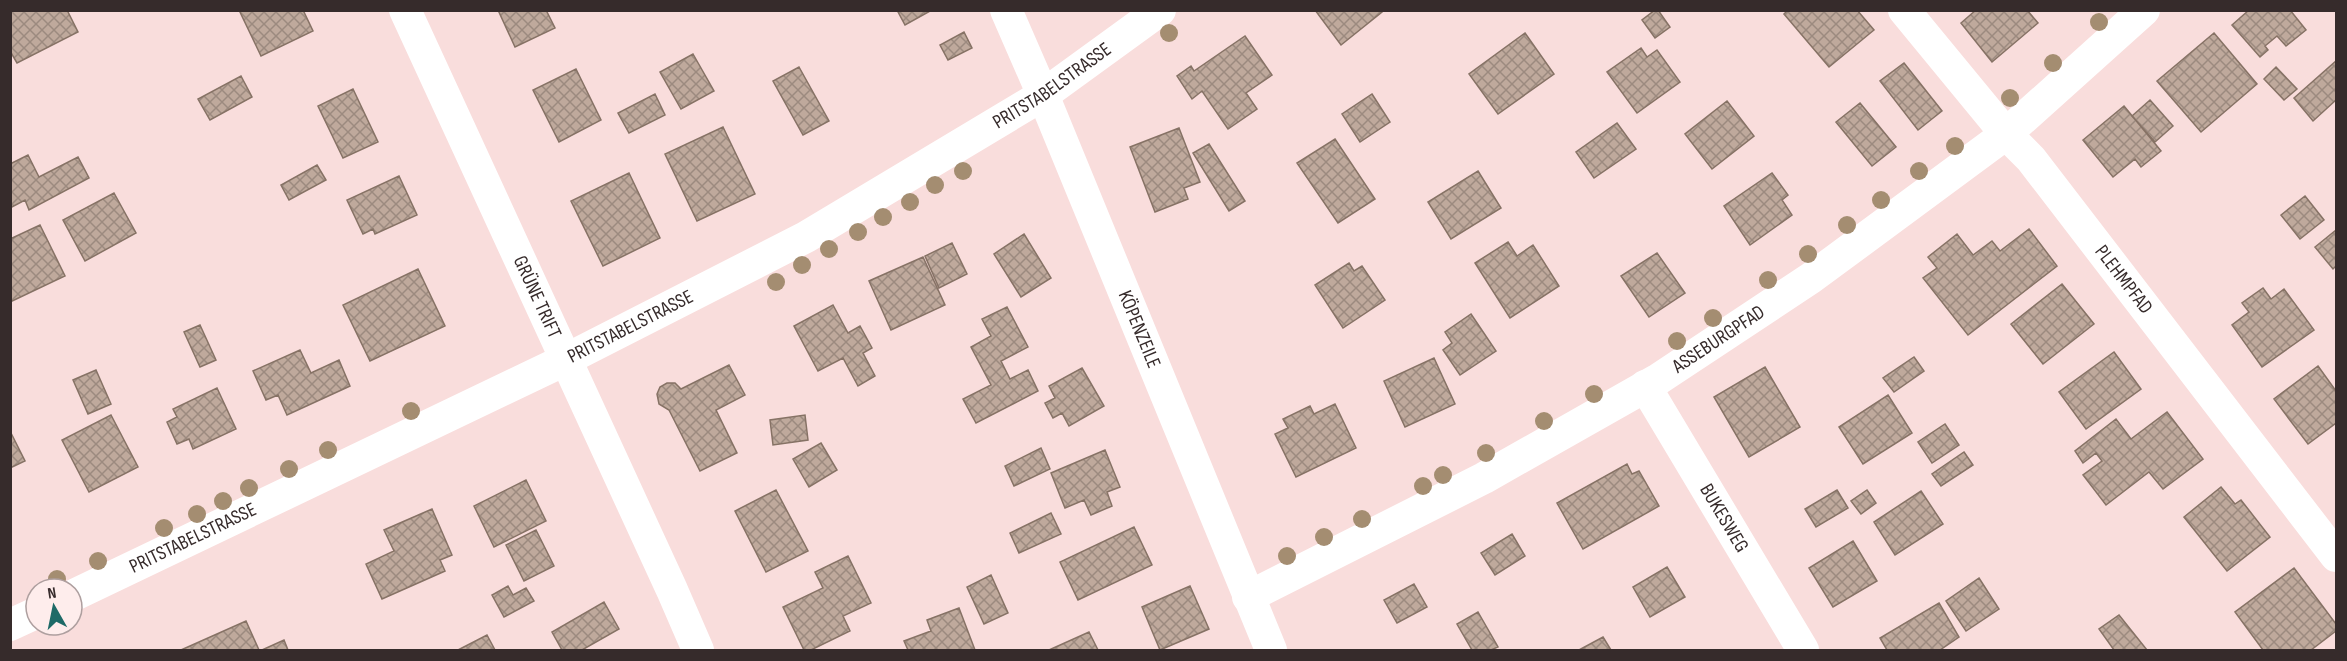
<svg xmlns="http://www.w3.org/2000/svg" width="2347" height="661" viewBox="0 0 2347 661" font-family="'Sofia Sans Condensed',sans-serif">
  <style>
    .building { fill: url(#building-cross-hatch); stroke: #867265; stroke-width: 1.5 }
    .lines { fill: none; stroke-linecap: round; stroke-linejoin: round }
    .street { stroke: #fff; stroke-width: 32 }
    .tree { fill: #a48d71 }
    .labels { text-anchor: middle; dominant-baseline: central; stroke-width: 5; stroke-linejoin: round; paint-order: stroke }
    .street-label { font-size: 20px; fill: #362b2b; stroke: #feedec }
  </style>
  <defs>
    <pattern id="building-cross-hatch" width="8" height="8" patternUnits="userSpaceOnUse" patternTransform="scale(1.5)"><rect width="8" height="8" fill="#bfa99c"/><path d="M0 0l8 8M0 8l8-8" fill="none" stroke="#9c8a7f"/></pattern>
  </defs>
  <rect width="100%" height="100%" fill="#f9dddc"/>
  <!-- building -->
  <path class="building" d="M10 10H67L78 32 17 63 10 51Z
    M239 10H303L313 31 261 56Z
    M498 10H546L555 28 515 47Z
    M897 10H932L905 25Z
    M1315 10H1381L1382 12 1341 45Z
    M1655 10H1658L1670 27 1655 38 1642 20Z
    M1788 10H1857L1874 30 1829 67 1784 14Z
    M1976 10H2027L2038 23 1992 62 1961 23Z
    M2249 10H2290L2306 30 2286 46 2277 36 2265 46 2268 50 2260 57 2232 25Z
    M964 32 972 48 948 60 940 45Z
    M1525 33 1554 74 1498 114 1469 74Z
    M2214 33 2257 84 2201 132 2157 81Z
    M1245 36 1272 75 1246 93 1257 109 1228 129 1202 91 1192 99 1177 76 1191 66 1194 71Z
    M1641 48 1647 57 1657 50 1680 82 1637 113 1607 72Z
    M693 54 714 91 681 109 660 72Z
    M2336 61V100L2313 121 2294 98Z
    M1904 63 1942 111 1918 130 1880 81Z
    M799 67 829 121 803 135 773 81Z
    M2276 67 2297 89 2284 100 2264 79Z
    M576 69 601 120 559 142 533 90Z
    M241 76 252 97 210 120 198 99Z
    M353 89 378 142 343 158 318 106Z
    M655 94 665 115 629 133 618 113Z
    M1372 94 1390 122 1360 142 1342 114Z
    M2150 100 2173 126 2155 142 2132 116Z
    M1727 101 1754 136 1712 169 1685 134Z
    M1860 103 1896 147 1872 166 1836 122Z
    M2124 106 2161 151 2141 167 2135 159 2113 177 2083 140Z
    M1617 123 1636 149 1594 178 1576 152Z
    M723 127 755 194 697 221 665 154Z
    M1179 128 1200 182 1184 188 1188 199 1155 212 1130 147Z
    M1335 139 1375 199 1338 223 1297 163Z
    M1209 144 1245 201 1229 211 1193 153Z
    M28 155 39 177 78 157 89 178 29 210 25 200 10 208V164Z
    M317 165 326 180 289 200 281 185Z
    M1478 171 1501 208 1451 239 1428 202Z
    M629 173 660 238 603 266 571 201Z
    M1772 173 1788 195 1782 200 1792 215 1750 245 1724 206Z
    M399 176 417 215 375 234 373 229 363 234 347 200Z
    M114 193 136 233 85 261 63 220Z
    M2305 196 2324 220 2300 239 2281 215Z
    M40 225 65 276 10 302V239Z
    M2029 229 2057 266 1968 335 1923 278 1937 268 1928 257 1957 234 1973 255 1992 241 2000 251Z
    M2336 230V266L2333 269 2315 247Z
    M1024 234 1051 278 1021 297 994 254Z
    M1508 242 1517 256 1533 245 1559 286 1510 318 1475 263Z
    M952 243 967 274 939 288 925 256Z
    M1657 253 1685 293 1649 317 1621 276Z
    M923 257 945 305 891 330 869 281Z
    M1349 263 1354 271 1362 266 1385 300 1343 328 1315 285Z
    M418 269 445 326 370 361 343 305Z
    M2062 284 2094 324 2043 364 2011 324Z
    M2263 288 2271 299 2284 289 2314 330 2262 367 2232 325 2249 312 2242 303Z
    M833 305 848 333 860 326 872 348 863 353 875 376 858 386 843 358 818 371 794 326Z
    M1007 307 1028 347 1001 361 1010 379 1028 370 1038 391 976 423 963 399 991 385 971 347 991 336 982 319Z
    M1471 314 1496 351 1460 375 1443 350 1452 343 1445 332Z
    M200 325 216 360 200 367 184 332Z
    M300 350 311 373 339 360 350 386 287 415 278 395 266 400 253 371Z
    M2114 352 2141 389 2086 429 2059 392Z
    M1914 357 1924 371 1894 392 1883 378Z
    M1434 358 1455 404 1405 427 1384 381Z
    M729 365 745 395 716 410 737 453 700 471 669 410 659 404 657 394 660 387 667 383H675L681 389Z
    M2318 366 2336 391V423L2308 444 2274 399Z
    M1765 367 1800 427 1749 457 1714 397Z
    M1082 368 1104 406 1069 426 1062 413 1053 418 1045 403 1055 398 1049 386Z
    M96 370 111 404 88 414 73 380Z
    M217 388 236 429 193 449 189 439 177 444 167 422 177 417 173 409Z
    M1888 395 1912 433 1863 464 1839 427Z
    M1335 404 1356 448 1296 477 1275 434 1288 428 1283 419 1310 406 1314 414Z
    M2167 412 2203 459 2163 489 2149 472 2106 505 2083 475 2102 461 2096 453 2083 463 2075 451 2116 419 2131 439Z
    M111 415 138 467 89 492 62 440Z
    M805 415 808 440 773 445 770 420Z
    M1945 424 1959 445 1932 463 1918 442Z
    M10 431 25 461 10 468Z
    M821 443 837 470 809 487 793 459Z
    M1041 448 1050 469 1014 486 1005 466Z
    M1105 450 1120 487 1107 492 1112 506 1091 515 1084 500 1065 508 1051 473Z
    M1964 452 1973 465 1941 486 1932 474Z
    M1627 464 1632 474 1639 471 1659 506 1583 549 1557 503Z
    M526 480 546 521 494 547 474 506Z
    M2221 487 2235 504 2241 500 2270 537 2227 571 2184 517Z
    M776 490 808 551 766 572 735 511Z
    M1837 490 1848 508 1816 527 1805 509Z
    M1867 490 1876 503 1861 514 1851 501Z
    M1921 491 1943 524 1895 555 1874 522Z
    M432 509 452 555 440 560 445 571 382 599 366 564 394 551 384 530Z
    M1051 513 1061 534 1019 553 1010 533Z
    M1134 527 1152 565 1078 600 1060 562Z
    M536 530 554 566 524 581 506 545Z
    M1512 534 1525 556 1495 575 1481 553Z
    M1853 541 1877 581 1833 607 1809 568Z
    M848 556 871 603 843 616 850 631 811 650H804L783 607 823 588 815 572Z
    M1667 567 1685 597 1650 617 1633 587Z
    M2294 568 2336 624V631L2311 650H2263L2235 612Z
    M991 575 1008 613 984 624 967 587Z
    M1979 578 1999 609 1966 631 1946 601Z
    M1414 584 1427 607 1397 623 1384 600Z
    M508 586 513 595 526 588 534 601 504 617 492 595Z
    M1190 586 1209 629 1160 650 1142 607Z
    M604 602 619 629 582 650H562L552 632Z
    M1939 603 1959 637 1940 650H1887L1880 638Z
    M959 608 975 650H908L904 641 931 631 927 620Z
    M1478 612 1498 647 1491 650H1472L1457 624Z
    M2119 615 2147 650H2114L2099 629Z
    M246 621 259 650H181Z
    M1089 632 1098 650H1049Z
    M487 635 495 650H458Z
    M1603 637 1611 650H1579Z
    M284 640 288 650H262Z"/>
  <g class="lines">
    <!-- street -->
    <g class="street">
      <path id="s1" d="M405 10 672 590 698 650"/>
      <path id="s2" d="M1006 10 1043 95 1271 650"/>
      <path id="s3" d="M1904 10 2006 134 2031 159 2336 556"/>
      <path id="s4" d="M1645 386 1803 650"/>
      <path id="s5" d="M72 596 565 360 806 237 1043 95 1160 10"/>
      <path id="s6" d="M1248 597 1484 478 1657 380 1811 278 2006 134 2144 10"/>
      <path d="M10 625 36 613"/>
    </g>
  </g>
  <!-- trees -->
  <g class="tree">
    <circle cx="2099" cy="22" r="9"/>
    <circle cx="1169" cy="33" r="9"/>
    <circle cx="2053" cy="63" r="9"/>
    <circle cx="2010" cy="98" r="9"/>
    <circle cx="1955" cy="146" r="9"/>
    <circle cx="963" cy="171" r="9"/>
    <circle cx="1919" cy="171" r="9"/>
    <circle cx="935" cy="185" r="9"/>
    <circle cx="1881" cy="200" r="9"/>
    <circle cx="910" cy="202" r="9"/>
    <circle cx="883" cy="217" r="9"/>
    <circle cx="1847" cy="225" r="9"/>
    <circle cx="858" cy="232" r="9"/>
    <circle cx="829" cy="249" r="9"/>
    <circle cx="1808" cy="254" r="9"/>
    <circle cx="802" cy="265" r="9"/>
    <circle cx="1768" cy="280" r="9"/>
    <circle cx="776" cy="282" r="9"/>
    <circle cx="1713" cy="318" r="9"/>
    <circle cx="1677" cy="341" r="9"/>
    <circle cx="1594" cy="394" r="9"/>
    <circle cx="411" cy="411" r="9"/>
    <circle cx="1544" cy="421" r="9"/>
    <circle cx="328" cy="450" r="9"/>
    <circle cx="1486" cy="453" r="9"/>
    <circle cx="289" cy="469" r="9"/>
    <circle cx="1443" cy="475" r="9"/>
    <circle cx="1423" cy="486" r="9"/>
    <circle cx="249" cy="488" r="9"/>
    <circle cx="223" cy="501" r="9"/>
    <circle cx="197" cy="514" r="9"/>
    <circle cx="1362" cy="519" r="9"/>
    <circle cx="164" cy="528" r="9"/>
    <circle cx="1324" cy="537" r="9"/>
    <circle cx="1287" cy="556" r="9"/>
    <circle cx="98" cy="561" r="9"/>
    <circle cx="57" cy="579" r="9"/>
  </g>
  <g class="labels">
    <!-- street labels -->
    <g class="street-label">
      <text stroke="none"><textPath href="#s5" startOffset="1106">PRITSTABELSTRASSE</textPath></text>
      <text stroke="none"><textPath href="#s3" startOffset="348">PLEHMPFAD</textPath></text>
      <text stroke="none"><textPath href="#s1" startOffset="316">GRÜNE TRIFT</textPath></text>
      <text stroke="none"><textPath href="#s5" startOffset="620">PRITSTABELSTRASSE</textPath></text>
      <text stroke="none"><textPath href="#s2" startOffset="346">KÖPENZEILE</textPath></text>
      <text stroke="none"><textPath href="#s6" startOffset="537">ASSEBURGPFAD</textPath></text>
      <text stroke="none"><textPath href="#s4" startOffset="154">BUKESWEG</textPath></text>
      <text stroke="none"><textPath href="#s5" startOffset="134">PRITSTABELSTRASSE</textPath></text>
    </g>
  </g>
  <!-- border -->
  <rect width="2347" height="661" fill="none" stroke="#362b2b" stroke-width="24"/>
  <!-- north arrow -->
  <g transform="translate(54 607) rotate(351)"><circle r="28" fill="#feedec" stroke="#ae9f9f" stroke-width="1.5"/>
  <path d="M0-4.5L10 22L0 15L-10 22Z" fill="#1e6a67"/>
  <text y="-9" font-size="16" font-weight="bold" text-anchor="middle" fill="#362b2b">N</text>
  </g>
</svg>
